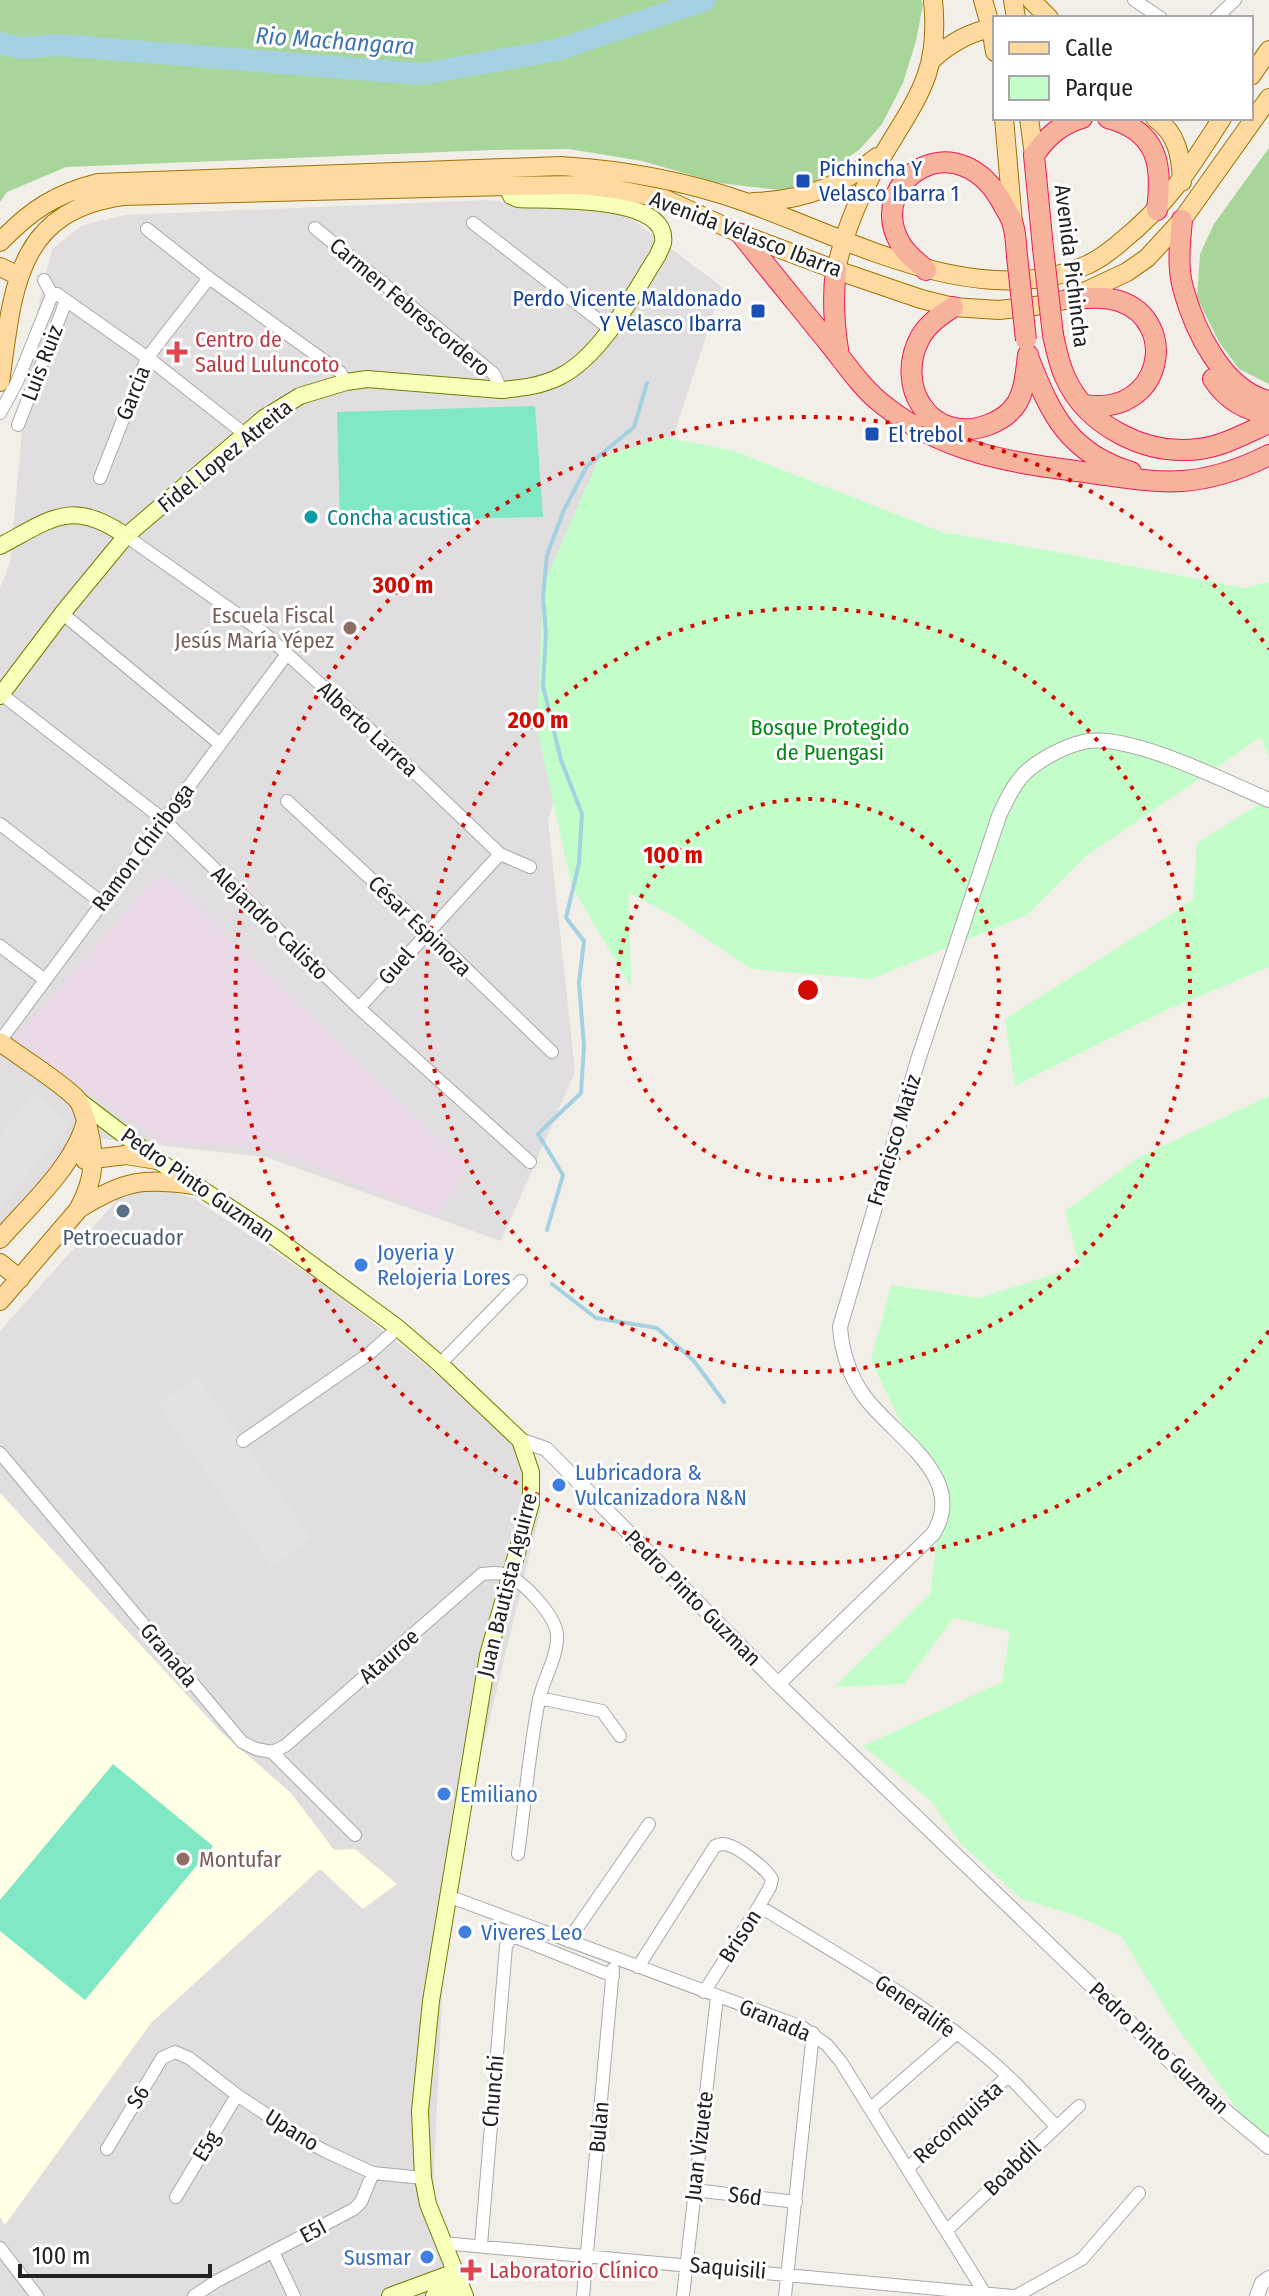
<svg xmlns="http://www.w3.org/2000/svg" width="1269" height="2296" viewBox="0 0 1269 2296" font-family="'Fira Sans Condensed',sans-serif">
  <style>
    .residential { fill: #e0dede }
    .industrial { fill: #ecd9e8 }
    .education { fill: #feffe4 }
    .forest { fill: #a8d599 }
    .park { fill: #c3feca }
    .pitch { fill: #80e8c4 }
    .parking { fill: #e2e2e2 }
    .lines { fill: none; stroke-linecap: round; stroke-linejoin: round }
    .stream { stroke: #a5d2e3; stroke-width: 4 }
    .river { stroke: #a5d2e3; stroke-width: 22 }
    .minor-casing { stroke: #a9a9a9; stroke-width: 14 }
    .tertiary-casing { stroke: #a9a9a9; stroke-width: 16 }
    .secondary-casing { stroke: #6d8100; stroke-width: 18 }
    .primary-casing { stroke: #9f7200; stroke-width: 20 }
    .trunk-casing { stroke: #eb1a58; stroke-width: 22 }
    .minor { stroke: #fff; stroke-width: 12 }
    .tertiary { stroke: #fff; stroke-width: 14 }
    .secondary { stroke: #f8ffb9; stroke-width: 16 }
    .primary { stroke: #ffdaa0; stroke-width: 18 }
    .trunk { stroke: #f7b29c; stroke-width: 20 }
    .trunk-bridge-casing { stroke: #eb1a58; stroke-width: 22; stroke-linecap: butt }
    .trunk-bridge { stroke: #f7b29c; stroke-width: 20 }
    .ring { fill: none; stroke: #d30a00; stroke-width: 4; stroke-dasharray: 4 8 }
    .transit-dot { fill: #1a4fb4; stroke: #fff; stroke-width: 3 }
    .health-dot { fill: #e0444e; stroke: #fff; stroke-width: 3 }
    .culture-dot { fill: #0f9aa8; stroke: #fff; stroke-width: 3 }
    .education-dot { fill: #8d6e63; stroke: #fff; stroke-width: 3 }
    .service-dot { fill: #5c6f8a; stroke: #fff; stroke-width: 3 }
    .shop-dot { fill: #3f7fe0; stroke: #fff; stroke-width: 3 }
    .labels { text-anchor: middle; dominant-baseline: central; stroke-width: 6; stroke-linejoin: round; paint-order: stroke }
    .transit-label { font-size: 22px; fill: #164399; stroke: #fff; text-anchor: start }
    .street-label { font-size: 22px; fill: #222; stroke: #fff }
    .health-label { font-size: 22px; fill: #be3a42; stroke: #fff; text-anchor: start }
    .culture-label { font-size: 22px; fill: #0d838f; stroke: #fff; text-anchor: start }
    .education-label { font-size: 22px; fill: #785e54; stroke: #fff; text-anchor: end }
    .park-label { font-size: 22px; fill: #038714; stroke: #fff }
    .service-label { font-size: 22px; fill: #4e5e75; stroke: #fff }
    .shop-label { font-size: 22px; fill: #366cbe; stroke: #fff; text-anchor: start }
    .water-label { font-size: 24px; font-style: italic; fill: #4075b3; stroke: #fff }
    .centre { fill: #d30a00; stroke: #fff; stroke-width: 4 }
    .ring-label { font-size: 24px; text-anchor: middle; font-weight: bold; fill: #d30a00; stroke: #fff; stroke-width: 6; stroke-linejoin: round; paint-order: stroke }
  </style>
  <rect width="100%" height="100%" fill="#f2efe8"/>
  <!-- residential -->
  <path class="residential" d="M486 200 583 207 622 212 722 287 548 820 575 1072 501 1241 266 1157 77 1136 0 1232V588L10 563 27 377 37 312 52 249 83 225 125 215Z
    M144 1190 171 1192 193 1198 325 1285 518 1438 541 1508 460 1840 446 1910 432 2213 461 2296H0V1331L118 1199Z"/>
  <!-- industrial -->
  <path class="industrial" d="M161 873 466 1167 438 1215 262 1147 159 1141 15 1038Z"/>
  <!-- education -->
  <path class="education" d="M0 1493 221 1732 291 1793 334 1850 355 1849 397 1884 363 1909 320 1869 151 2023 5 2225 0 2217Z"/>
  <!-- forest -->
  <path class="forest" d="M0 0H921L923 4 916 41 903 83 882 124 860 149 811 184 779 190 719 183 642 161 569 149 492 150 66 167 7 192 0 202Z
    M1269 148V384L1239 369 1219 342 1197 298 1200 254 1214 224Z"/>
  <!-- park -->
  <path class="park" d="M665 437 734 451 942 532 1068 554 1244 588 1269 582V759L1261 737 1086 856 1027 915 871 979 751 969 673 916 629 893 631 987 572 887 537 729 543 586 599 458Z
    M1269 798V967L1169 1009 1015 1086 1005 1019 1193 900 1197 843Z
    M1269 1096V2136L1245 2120 1178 2029 1121 1936 1076 1916 1022 1899 959 1842 931 1801 863 1746 1002 1682 1010 1631 954 1618 904 1684 834 1687 930 1594 942 1498 907 1436 871 1360 891 1285 979 1298 1080 1266 1065 1211 1141 1156Z"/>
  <!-- pitch -->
  <path class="pitch" d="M535 406 543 517 340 522 337 412Z
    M113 1764 213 1846 85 2000 0 1931V1900Z"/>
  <!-- parking -->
  <path class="parking" d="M34 1092 69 1126 0 1208V1134Z
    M198 1376 311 1538 271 1567 157 1404Z"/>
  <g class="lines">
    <!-- stream -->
    <path class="stream" d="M547 1230 563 1175 538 1134 581 1093 584 1046 579 983 584 941 566 918 579 863 582 814 561 760 543 686 546 633 543 597 547 555 564 510 587 466 634 427 647 383
      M552 1284 596 1318 657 1328 694 1361 724 1402"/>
    <!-- river -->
    <path class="river" d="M0 43 21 48 59 45 421 74 557 50 705 0"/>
    <!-- minor casing -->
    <g class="minor-casing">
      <path id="minor" d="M1134 0 1161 18
        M1216 18 1235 0
        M473 223 610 329
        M315 228 494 374 501 390
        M147 229 209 278 340 372 346 382
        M44 280 52 295
        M52 295 57 294 152 361 246 435
        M0 413 17 382 52 295
        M18 425 66 301
        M100 478 147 358 209 278
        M126 536 264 633 364 724 500 854 530 867
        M63 614 220 744
        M1 694 164 820 359 1008 530 1162
        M287 801 427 931 552 1052
        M0 824 102 903
        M0 946 45 980
        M359 1008 500 854
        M0 1041 287 654
        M440 1364 521 1281
        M243 1441 370 1353 398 1328
        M0 1453 242 1742 256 1749 272 1752 355 1835
        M539 1698 602 1711 620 1736
        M272 1752 285 1746 482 1574C491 1573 498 1572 507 1575 524 1582 556 1616 557 1635 558 1657 543 1679 539 1700 529 1751 525 1803 518 1854
        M448 1896 802 2027 827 2045 841 2062 984 2292
        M759 1906C844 1959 936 2008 1009 2077 1025 2092 1040 2110 1056 2126
        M568 1941 649 1824
        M638 1967 715 1846C722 1844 721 1843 728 1845 740 1848 766 1869 772 1879L770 1887 759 1906 704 1992
        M871 2108 956 2034
        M107 2149 162 2058 175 2052 189 2058 237 2095 306 2141 325 2151 373 2173 423 2178
        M908 2168 1008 2076
        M694 2190 796 2202
        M176 2197 237 2095
        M946 2231 1079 2106
        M443 2243 1013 2296
        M481 2245 506 1946 511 1938H518L613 1976
        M0 2248 37 2296
        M273 2252 294 2296
        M194 2296 215 2282 354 2209 361 2202 373 2173
        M583 2296 613 1969
        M683 2296 717 1997
        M785 2296 813 2033
        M1016 2296 1082 2259 1139 2193"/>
    </g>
    <!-- tertiary casing -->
    <g class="tertiary-casing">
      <path id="tertiary" d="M520 1440 546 1449 778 1684 1199 2089 1269 2147
        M778 1684 933 1534C969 1477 893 1436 864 1396 849 1375 842 1353 840 1327L918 1060 999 816C1005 803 1013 785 1024 774 1038 760 1063 747 1083 742 1127 731 1226 782 1269 800
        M1257 2296 1262 2283 1269 2278"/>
    </g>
    <!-- secondary casing -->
    <g class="secondary-casing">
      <path id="secondary" d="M0 546C51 519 72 498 126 536
        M0 696 65 610 126 536 264 418 300 396 346 382 367 379 501 390C522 388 542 386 561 376 603 354 633 294 658 255 659 251 662 247 663 243 670 194 547 201 518 199L511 196 507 186
        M78 1100 157 1160 273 1236 398 1328 440 1364 520 1440 531 1472V1503L488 1655 431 2001 420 2111 423 2178 428 2204 465 2296
        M390 2296 455 2272
        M434 2296 461 2287"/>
    </g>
    <!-- primary casing -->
    <g class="primary-casing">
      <path id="primary" d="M983 0 991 28 995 52
        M1013 0 1016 18
        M1031 0 1049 18
        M933 59C951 42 970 32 995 27
        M1251 76 1269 50
        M1004 118 1013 223
        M1029 118 1034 155
        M1155 118C1178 134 1181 157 1182 182
        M753 202C800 201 841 187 877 157
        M0 242C31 210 55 194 98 183L561 166C624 170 686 181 745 202 847 238 980 314 1089 264 1101 258 1113 249 1123 240 1169 203 1191 166 1222 118
        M0 267 19 276
        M836 270C845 228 863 187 886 150 920 94 940 69 933 0
        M0 382C13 293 14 211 123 196L507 186 582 185 614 189 665 199 741 234 836 270 921 299 953 307 999 310 1035 306 1069 299 1127 272 1147 258 1182 220 1269 98
        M0 1042C23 1059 56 1079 76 1098 82 1104 83 1112 86 1120 96 1156 96 1177 78 1210L0 1301
        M85 1160 126 1155 157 1160
        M80 1208C125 1180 143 1178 194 1185
        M0 1239C29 1206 75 1165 86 1121
        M0 1263 20 1279"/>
    </g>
    <!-- trunk casing -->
    <g class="trunk-casing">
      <path id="trunk" d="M1108 118C1158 131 1163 165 1157 210
        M1182 220C1180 242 1177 266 1183 288 1194 329 1223 391 1269 401
        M741 234C770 271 800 307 829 343 845 363 861 387 881 403 943 454 1014 463 1091 473 1121 477 1152 483 1182 481 1213 479 1241 469 1269 455
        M1043 248 1034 155C1047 137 1059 125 1082 118
        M836 270C832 300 834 326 839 356
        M926 270C917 262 906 254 900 243 864 180 960 117 1005 208 1008 213 1012 219 1013 225 1016 234 1016 246 1017 256
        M1069 299C1086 298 1102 296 1119 301 1180 321 1163 417 1085 405
        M953 307C941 315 929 323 921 336 893 385 930 446 988 425 999 421 1010 414 1017 403 1025 389 1026 371 1028 355
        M1053 335C1056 349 1059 364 1065 377 1087 426 1146 456 1199 449 1224 446 1246 433 1269 423
        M1029 359C1051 415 1069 453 1131 472
        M1213 379C1226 399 1246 411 1269 414"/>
    </g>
    <!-- minor -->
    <use href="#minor" class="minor"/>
    <!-- tertiary -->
    <use href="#tertiary" class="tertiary"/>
    <!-- secondary -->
    <use href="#secondary" class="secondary"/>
    <!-- primary -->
    <use href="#primary" class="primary"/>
    <!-- trunk -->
    <use href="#trunk" class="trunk"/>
    <!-- trunk-bridge casing -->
    <g class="trunk-bridge-casing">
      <path id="trunk-bridge" d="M1043 248 1053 335
        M1017 256 1026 340"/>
    </g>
    <!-- trunk-bridge -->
    <use href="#trunk-bridge" class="trunk-bridge"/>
  </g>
  <!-- distance rings -->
  <g class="ring">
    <circle cx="808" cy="990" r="191"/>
    <circle cx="808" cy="990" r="382"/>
    <path d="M1269 1331A573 573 0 1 1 1269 649"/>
  </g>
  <!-- markers -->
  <g class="transit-dot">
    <rect x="795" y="173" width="16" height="16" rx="4"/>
    <rect x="750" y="303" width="16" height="16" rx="4"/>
    <rect x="864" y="426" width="16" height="16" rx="4"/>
  </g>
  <g class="health-dot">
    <path d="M173 340h8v8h8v8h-8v8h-8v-8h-8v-8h8z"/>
    <path d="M467 2258h8v8h8v8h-8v8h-8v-8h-8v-8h8z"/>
  </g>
  <circle class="culture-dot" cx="311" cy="517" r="8"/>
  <g class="education-dot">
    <circle cx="350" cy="628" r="8"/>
    <circle cx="183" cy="1859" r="8"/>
  </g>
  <circle class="service-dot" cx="123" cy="1211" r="8"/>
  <g class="shop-dot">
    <circle cx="361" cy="1265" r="8"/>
    <circle cx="559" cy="1485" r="8"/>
    <circle cx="444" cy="1794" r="8"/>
    <circle cx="465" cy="1932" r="8"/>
    <circle cx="427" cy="2257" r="8"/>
  </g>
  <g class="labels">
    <!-- transit labels -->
    <g class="transit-label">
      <text x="819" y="168">Pichincha Y<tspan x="819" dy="25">Velasco Ibarra 1</tspan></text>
      <text x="742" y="298" text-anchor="end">Perdo Vicente Maldonado<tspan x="742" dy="25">Y Velasco Ibarra</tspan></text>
      <text x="888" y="434">El trebol</text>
    </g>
    <!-- street labels -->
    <g class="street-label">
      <text transform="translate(746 234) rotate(21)">Avenida Velasco Ibarra</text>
      <text transform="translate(1072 266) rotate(83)">Avenida Pichincha</text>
      <text transform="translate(410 307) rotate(40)">Carmen Febrescordero</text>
      <text transform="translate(42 363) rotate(-69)">Luis Ruiz</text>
      <text transform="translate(133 393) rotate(-68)">Garcia</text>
      <text transform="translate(225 456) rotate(-39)">Fidel Lopez Atreita</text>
      <text transform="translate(368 729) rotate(43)">Alberto Larrea</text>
      <text transform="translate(143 847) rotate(-53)">Ramon Chiriboga</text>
      <text transform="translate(270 923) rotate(44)">Alejandro Calisto</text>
      <text transform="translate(420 926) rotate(44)">César Espinoza</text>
      <text transform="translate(396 966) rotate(-48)">Guel</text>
      <text transform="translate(894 1140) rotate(-73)">Francisco Matiz</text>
      <text transform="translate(198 1185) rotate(35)">Pedro Pinto Guzman</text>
      <text transform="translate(507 1585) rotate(-76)">Juan Bautista Aguirre</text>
      <text transform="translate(693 1598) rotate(45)">Pedro Pinto Guzman</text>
      <text transform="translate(169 1655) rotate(50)">Granada</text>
      <text transform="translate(389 1656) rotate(-41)">Atauroe</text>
      <text transform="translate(740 1936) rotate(-57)">Brison</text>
      <text transform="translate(915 2006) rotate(35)">Generalife</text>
      <text transform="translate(775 2020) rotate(23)">Granada</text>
      <text transform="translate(1159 2048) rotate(43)">Pedro Pinto Guzman</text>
      <text transform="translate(493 2091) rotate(-85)">Chunchi</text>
      <text transform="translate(138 2097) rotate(-59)">S6</text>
      <text transform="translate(958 2122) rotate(-42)">Reconquista</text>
      <text transform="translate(599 2127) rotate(-85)">Bulan</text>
      <text transform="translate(292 2130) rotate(32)">Upano</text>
      <text transform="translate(206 2146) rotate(-59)">E5g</text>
      <text transform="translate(699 2146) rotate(-83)">Juan Vizuete</text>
      <text transform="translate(1012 2168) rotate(-44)">Boabdil</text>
      <text transform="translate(745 2196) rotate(7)">S6d</text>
      <text transform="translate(313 2231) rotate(-28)">E5I</text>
      <text transform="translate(728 2268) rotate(5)">Saquisili</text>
    </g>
    <!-- health labels -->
    <g class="health-label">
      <text x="195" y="339">Centro de<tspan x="195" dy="25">Salud Luluncoto</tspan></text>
      <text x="489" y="2270">Laboratorio Clínico</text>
    </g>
    <!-- culture labels -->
    <g class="culture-label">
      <text x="327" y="517">Concha acustica</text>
    </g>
    <!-- education labels -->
    <g class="education-label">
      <text x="334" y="615">Escuela Fiscal<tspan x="334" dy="25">Jesús María Yépez</tspan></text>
      <text x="199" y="1859" text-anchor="start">Montufar</text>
    </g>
    <!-- park labels -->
    <g class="park-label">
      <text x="830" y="727">Bosque Protegido<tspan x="830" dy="25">de Puengasi</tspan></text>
    </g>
    <!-- service labels -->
    <g class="service-label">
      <text x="123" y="1237">Petroecuador</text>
    </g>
    <!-- shop labels -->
    <g class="shop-label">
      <text x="377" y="1252">Joyeria y<tspan x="377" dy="25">Relojeria Lores</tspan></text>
      <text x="575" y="1472">Lubricadora &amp;<tspan x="575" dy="25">Vulcanizadora N&amp;N</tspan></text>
      <text x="460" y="1794">Emiliano</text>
      <text x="481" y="1932">Viveres Leo</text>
      <text x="411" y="2257" text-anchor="end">Susmar</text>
    </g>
    <!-- water labels -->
    <g class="water-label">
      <text transform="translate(335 41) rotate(4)">Rio Machangara</text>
    </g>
  </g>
  <circle cx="808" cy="990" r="12" class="centre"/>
  <g class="ring-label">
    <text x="403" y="593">300 m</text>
    <text x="538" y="728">200 m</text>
    <text x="673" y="863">100 m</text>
  </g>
  <!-- legend -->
  <rect x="993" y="16" width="260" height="104" fill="#ffffff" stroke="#a7a7a7" stroke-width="2"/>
  <rect x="1009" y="42" width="40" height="12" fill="#ffdaa0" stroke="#a7a7a7" stroke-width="2"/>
  <text x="1065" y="56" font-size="24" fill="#222222">Calle</text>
  <rect x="1009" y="76" width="40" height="24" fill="#c3feca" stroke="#a7a7a7" stroke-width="2"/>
  <text x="1065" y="96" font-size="24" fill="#222222">Parque</text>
  <!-- scale -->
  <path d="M20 2264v12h190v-12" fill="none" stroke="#222222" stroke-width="4"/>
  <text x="32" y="2264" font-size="24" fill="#222222" stroke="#ffffff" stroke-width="6" paint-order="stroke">100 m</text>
</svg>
